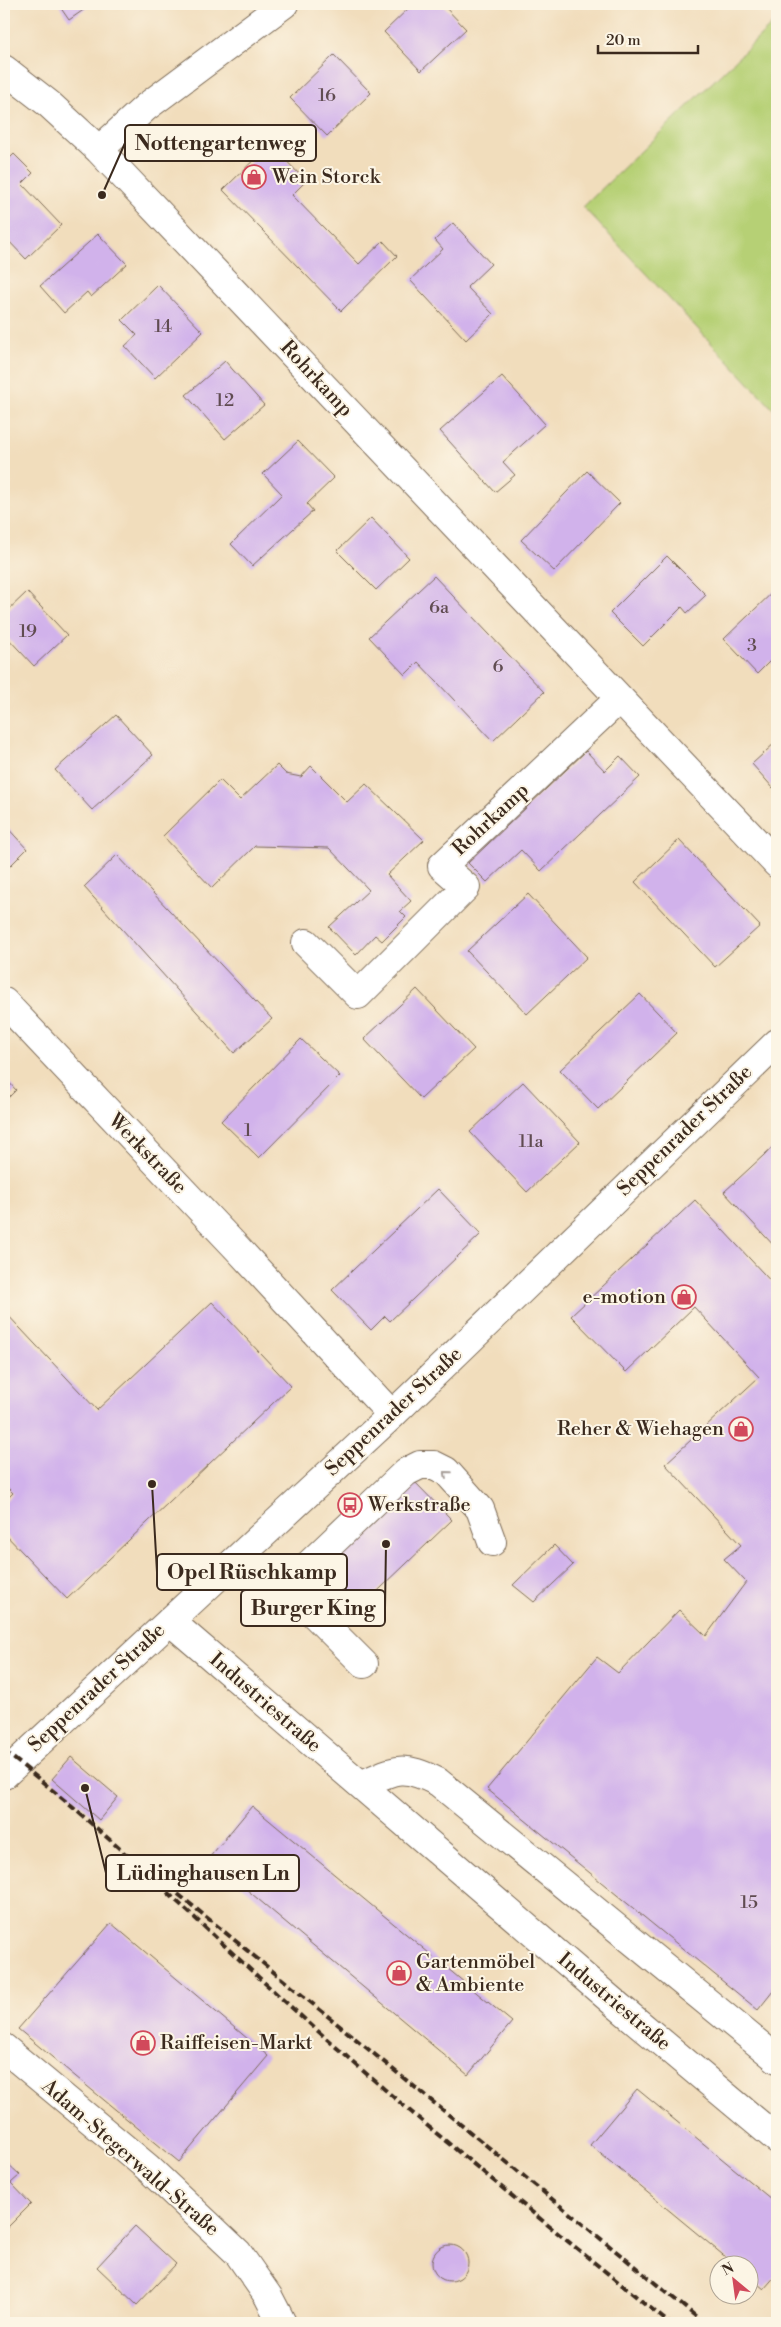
<svg xmlns="http://www.w3.org/2000/svg" width="781" height="2327" viewBox="0 0 781 2327" font-family="'Libre Bodoni',serif">
  <style>
    .green { fill: #b6d075; stroke: #787d4a }
    .building { fill: #d1b2eb }
    .lines { fill: none; stroke-linecap: round; stroke-linejoin: round }
    .minor-casing { stroke: #7b6955; stroke-width: 30 }
    .major-casing { stroke: #7b6955; stroke-width: 30 }
    .minor { stroke: #fff; stroke-width: 28 }
    .major { stroke: #fff; stroke-width: 28 }
    .rail { stroke: #3b2a1e; stroke-width: 4; stroke-dasharray: 8 4; stroke-linecap: butt }
    .oneway { stroke: #a79f9a }
    .labels { text-anchor: middle; dominant-baseline: central; stroke-width: 4; stroke-linejoin: round; paint-order: stroke }
    .number-label { font-size: 18px; fill: #604c51 }
    .poi-label { font-size: 20px; fill: #3b2a1e; stroke: #fcf5e5; text-anchor: start }
    .street-label { font-size: 20px; fill: #3b2a1e; stroke: #fcf5e5 }
    .leader { fill: none; stroke: #3b2a1e; stroke-width: 2 }
    .callout-dot { fill: #3b2a1e; stroke: #fcf5e5; stroke-width: 2 }
    .callout { fill: #fcf5e5; stroke: #3b2a1e; stroke-width: 2 }
    .callout-label { font-size: 21px; text-anchor: middle; font-weight: bold; fill: #3b2a1e }
  </style>
  <rect width="100%" height="100%" fill="#fcf5e5"/>
  <filter id="ink" filterUnits="userSpaceOnUse"><feTurbulence type="fractalNoise" baseFrequency=".02" numOctaves="2"/><feDisplacementMap in="SourceGraphic" scale="10" xChannelSelector="R" yChannelSelector="G"/><feConvolveMatrix kernelMatrix="1 2 1 2 8 2 1 2 1" color-interpolation-filters="sRGB"/></filter>
  <filter id="wash" filterUnits="userSpaceOnUse"><feTurbulence type="fractalNoise" baseFrequency=".0096" numOctaves="4" result="noise"/><feDisplacementMap in="SourceGraphic" scale="20" xChannelSelector="R" yChannelSelector="G"/><feGaussianBlur stdDeviation="1.12" result="paint"/><feColorMatrix in="noise" values="0 0 0 0 0 0 0 0 0 0 0 0 0 0 0 0 0 1.4 0 .05"/><feComposite in="paint" operator="in"/></filter>
  <g filter="url(#wash)">
    <rect width="100%" height="100%" fill="#f1ddbc"/>
    <!-- green -->
    <path class="green" d="M777 20V413L583 207Z"/>
    <g id="blocks">
      <!-- building -->
      <path class="building" d="M58 4H92L69 20Z
        M413 4H442L466 29 421 71 384 32Z
        M334 55 371 93 327 136 290 98Z
        M270 144 306 181 292 195 359 264 383 241 397 256 341 311 223 190Z
        M14 154 33 173 22 184 61 225 26 259 4 236V164Z
        M453 223 491 264 467 287 493 314 466 340 410 280 443 249 435 240Z
        M98 234 127 264 91 297 87 292 64 313 40 286Z
        M158 285 203 332 155 378 125 346 137 335 122 320Z
        M225 361 264 405 225 439 186 395Z
        M502 376 545 424 503 462 515 475 495 492 440 431Z
        M298 441 334 478 307 504 313 511 252 566 231 544 282 494 263 474Z
        M587 471 620 503 554 571 521 540Z
        M371 518 409 558 376 590 337 551Z
        M667 556 706 595 687 613 682 607 643 646 610 613Z
        M434 576 544 692 493 741 418 662 405 675 369 637Z
        M777 588V669L770 661 757 674 724 639Z
        M27 592 67 635 34 666 4 634V614Z
        M116 715 153 755 92 810 55 770Z
        M777 741V785L773 788 752 764Z
        M586 751 605 771 620 756 640 777 541 871 521 850 487 882 468 863Z
        M277 765 286 774 301 777 311 766 347 802 366 784 424 840 387 875 411 901 400 911 406 917 382 941 375 935 356 955 329 927 369 890 329 848 255 846 212 888 163 836 220 780 240 800Z
        M4 824 27 849 4 872Z
        M679 840 760 926 715 967 635 882Z
        M117 855 272 1019 234 1053 84 887Z
        M528 894 587 957 527 1014 467 951Z
        M417 989 474 1049 421 1099 364 1039Z
        M640 994 677 1033 598 1109 560 1070Z
        M301 1039 340 1076 259 1158 221 1121Z
        M4 1077 16 1090 4 1102Z
        M523 1082 580 1142 527 1192 470 1132Z
        M777 1143V1249L724 1192Z
        M438 1189 481 1234 390 1321 385 1316 371 1330 332 1290Z
        M695 1200 777 1288V1986L758 2010 487 1789 597 1657 618 1673 679 1610 706 1636 746 1582 724 1559 741 1545 665 1464 759 1377 694 1307 626 1372 571 1316Z
        M212 1302 291 1386 67 1599 4 1533V1502L13 1493 4 1484V1311L97 1410Z
        M413 1480 452 1520 359 1609 320 1568Z
        M554 1545 573 1565 534 1602 513 1585Z
        M71 1757 118 1797 99 1820 52 1779Z
        M252 1806 512 2022 468 2075 209 1858Z
        M111 1923 268 2056 179 2162 18 2029Z
        M637 2089 777 2204V2274L764 2289 748 2276V2264H734L590 2145Z
        M4 2160 20 2175 11 2183 31 2204 4 2231Z
        M135 2226 176 2264 137 2305 97 2267Z
        M432 2263a18 18 0 1 1 36 0a18 18 0 1 1-36 0Z"/>
    </g>
  </g>
  <g filter="url(#ink)">
    <use href="#blocks" fill-opacity="0" stroke="#7b6955" stroke-width="1"/>
    <g class="lines">
      <!-- minor casing -->
      <g class="minor-casing">
        <path id="minor" d="M4 69 49 104 99 150 777 864
          M99 150 146 107 284 4
          M306 943 358 995 466 887 442 866 619 699
          M4 1002 237 1248 392 1415
          M170 1621 611 2000 777 2139
          M364 1664 297 1597 293 1586 299 1574 406 1472 420 1465H434L446 1471 480 1509 492 1542
          M361 1785C395 1769 402 1764 438 1782L777 2059
          M4 2048 147 2167 238 2253 268 2296 282 2323"/>
      </g>
      <!-- major casing -->
      <g class="major-casing">
        <path id="major" d="M4 1775 392 1415 777 1043"/>
      </g>
      <!-- minor -->
      <use href="#minor" class="minor"/>
      <!-- major -->
      <use href="#major" class="major"/>
      <!-- rail -->
      <path class="rail" d="M4 1751C112 1835 208 1933 310 2024 426 2128 548 2225 669 2323
        M178 1894 704 2323"/>
    </g>
    <!-- one-way arrows -->
    <defs><path id="oneway-chevron" d="M-2-3.5L2.5 0L-2 3.5" fill="none" stroke-width="1.6" stroke-linecap="round" stroke-linejoin="round" transform="scale(1.25)"/></defs>
    <use class="oneway" href="#oneway-chevron" transform="translate(447 1474) rotate(-139)"/>
  </g>
  <!-- icons -->
  <defs>
    <g id="shop-ring" transform="scale(1.25)"><circle r="9.5" fill="#fcf5e5" stroke="#d1495b" stroke-width="1.5"/><path d="M-5-2.5h2.3a2.7 3.5 0 0 1 5.4 0H5L5.5 6h-11ZM-1.5-2.5h3a1.5 2.3 0 0 0-3 0Z" fill="#d1495b"/></g>
    <g id="bus-ring" transform="scale(1.25)"><circle r="9.5" fill="#fcf5e5" stroke="#d1495b" stroke-width="1.5"/><path d="M-5-6H5V4H4V6H2V4H-2V6H-4V4H-5ZM-3.5-4V0h7V-4ZM-3.5 1.2v1.5H-2V1.2ZM2 1.2v1.5H3.5V1.2Z" fill="#d1495b"/></g>
  </defs>
  <g fill-rule="evenodd">
    <use href="#shop-ring" x="254" y="177"/>
    <use href="#shop-ring" x="684" y="1297"/>
    <use href="#shop-ring" x="741" y="1429"/>
    <use href="#bus-ring" x="350" y="1505"/>
    <use href="#shop-ring" x="399" y="1973"/>
    <use href="#shop-ring" x="143" y="2043"/>
  </g>
  <g class="labels">
    <!-- number labels -->
    <g class="number-label">
      <text x="327" y="95">16</text>
      <text x="163" y="326">14</text>
      <text x="225" y="400">12</text>
      <text x="439" y="607">6a</text>
      <text x="28" y="631">19</text>
      <text x="752" y="645">3</text>
      <text x="498" y="666">6</text>
      <text x="248" y="1130">1</text>
      <text x="531" y="1141">11a</text>
      <text x="749" y="1902">15</text>
    </g>
    <!-- poi labels -->
    <g class="poi-label">
      <text x="272" y="177">Wein Storck</text>
      <text x="666" y="1297" text-anchor="end">e-motion</text>
      <text x="724" y="1429" text-anchor="end">Reher &amp; Wiehagen</text>
      <text x="368" y="1505">Werkstraße</text>
      <text x="416" y="1962">Gartenmöbel<tspan x="416" dy="23">&amp; Ambiente</tspan></text>
      <text x="160" y="2043">Raiffeisen-Markt</text>
    </g>
    <!-- street labels -->
    <g class="street-label">
      <text transform="translate(316 379) rotate(47)">Rohrkamp</text>
      <text transform="translate(491 820) rotate(-43)">Rohrkamp</text>
      <text transform="translate(685 1131) rotate(-44)">Seppenrader Straße</text>
      <text transform="translate(147 1154) rotate(46)">Werkstraße</text>
      <text transform="translate(394 1412) rotate(-43)">Seppenrader Straße</text>
      <text transform="translate(97 1688) rotate(-43)">Seppenrader Straße</text>
      <text transform="translate(265 1703) rotate(41)">Industriestraße</text>
      <text transform="translate(614 2002) rotate(40)">Industriestraße</text>
      <text transform="translate(130 2158) rotate(41)">Adam-Stegerwald-Straße</text>
    </g>
  </g>
  <!-- callouts -->
  <path class="leader" d="M102 195L125 143M152 1484L157 1572M386 1544L385 1608M85 1788L106 1873"/>
  <g class="callout-dot">
    <circle cx="102" cy="195" r="5"/>
    <circle cx="152" cy="1484" r="5"/>
    <circle cx="386" cy="1544" r="5"/>
    <circle cx="85" cy="1788" r="5"/>
  </g>
  <g class="callout">
    <rect x="125" y="125" width="191" height="36" rx="5"/>
    <rect x="157" y="1554" width="190" height="36" rx="5"/>
    <rect x="241" y="1590" width="144" height="36" rx="5"/>
    <rect x="106" y="1855" width="193" height="36" rx="5"/>
  </g>
  <g class="callout-label">
    <text x="220" y="150">Nottengartenweg</text>
    <text x="252" y="1579">Opel Rüschkamp</text>
    <text x="313" y="1615">Burger King</text>
    <text x="203" y="1880">Lüdinghausen Ln</text>
  </g>
  <!-- margin -->
  <rect width="781" height="2327" fill="none" stroke="#fcf5e5" stroke-width="20"/>
  <!-- north arrow -->
  <g transform="translate(734 2280) rotate(331)"><circle r="24" fill="#fcf5e5" stroke="#afa495"/>
  <path d="M0-4L9 19L0 12L-9 19Z" fill="#d1495b"/>
  <text y="-8" font-size="14" font-weight="bold" text-anchor="middle" fill="#3b2a1e">N</text>
  </g>
  <!-- scale -->
  <path d="M598 45v8h100v-8" fill="none" stroke="#3b2a1e" stroke-width="2.5"/>
  <text x="606" y="45" font-size="15" fill="#3b2a1e" stroke="#fcf5e5" stroke-width="4" paint-order="stroke">20 m</text>
</svg>
